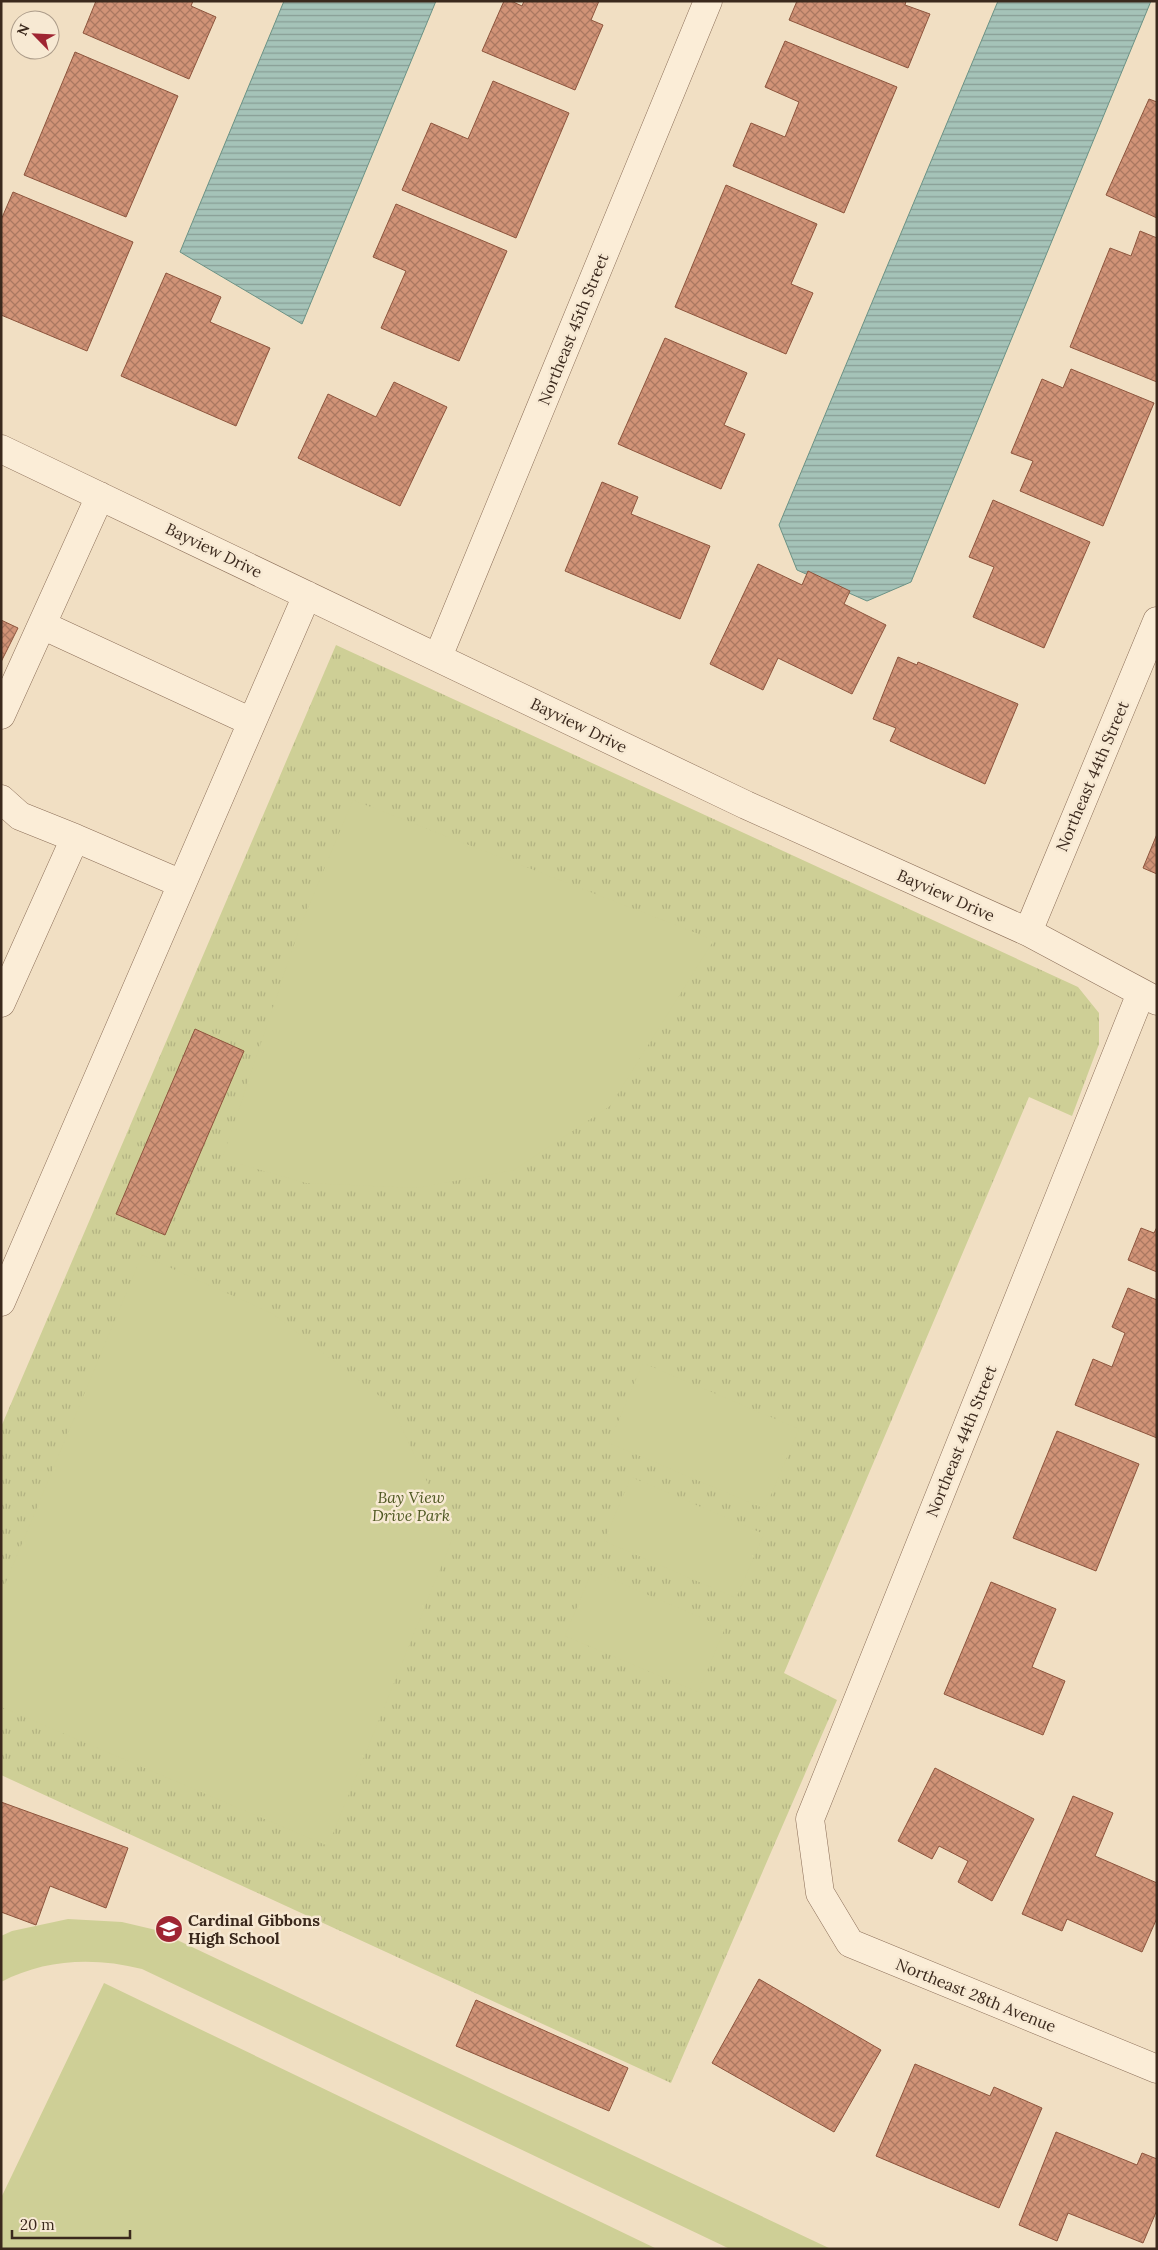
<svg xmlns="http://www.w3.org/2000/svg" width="1158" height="2250" viewBox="0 0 1158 2250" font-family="Lora,serif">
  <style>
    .park { fill: url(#park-tufts) }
    .pitch { fill: #cecf96 }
    .water { fill: url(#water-rules); stroke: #6b9285 }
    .building { fill: url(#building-cross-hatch); stroke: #8d553d }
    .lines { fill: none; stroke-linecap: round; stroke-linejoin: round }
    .minor-casing { stroke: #8c6f59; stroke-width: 29 }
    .minor { stroke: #fbedd7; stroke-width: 28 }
    .labels { text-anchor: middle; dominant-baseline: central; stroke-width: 5; stroke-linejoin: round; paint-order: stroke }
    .street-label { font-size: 16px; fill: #3b291d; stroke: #f7e9d3 }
    .park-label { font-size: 16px; font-style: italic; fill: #505923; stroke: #f7e9d3 }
    .poi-label { font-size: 16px; font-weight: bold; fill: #3b291d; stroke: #f7e9d3; text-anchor: start }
  </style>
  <defs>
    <pattern id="park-tufts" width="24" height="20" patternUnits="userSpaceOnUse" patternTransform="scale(1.25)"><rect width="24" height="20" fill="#cecf96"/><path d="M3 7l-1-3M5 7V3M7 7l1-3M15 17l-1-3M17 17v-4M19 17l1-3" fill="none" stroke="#b2b281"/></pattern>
    <pattern id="water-rules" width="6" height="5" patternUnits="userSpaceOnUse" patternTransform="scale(1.25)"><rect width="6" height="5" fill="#a5c3b8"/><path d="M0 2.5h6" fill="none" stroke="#889e95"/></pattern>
    <pattern id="building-cross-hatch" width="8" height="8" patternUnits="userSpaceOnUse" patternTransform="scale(1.25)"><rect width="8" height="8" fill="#d19377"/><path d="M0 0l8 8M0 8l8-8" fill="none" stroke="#ab7861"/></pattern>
  </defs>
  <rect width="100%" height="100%" fill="#f1dfc3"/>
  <!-- park -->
  <path class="park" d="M336 645 1078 987 1099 1013V1044L1072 1116 1029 1097 784 1673 837 1700 671 2083 1 1775V1427Z"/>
  <!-- pitch -->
  <path class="pitch" d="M353 800 714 940 610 1106 514 1170 417 1188 306 1183 222 1159 300 927Z
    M142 1255 273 1314 391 1405 453 1537 328 1846 1 1707V1594Z
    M643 1363 799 1429 765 1509 609 1443Z
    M631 1477 764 1534 736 1598 604 1541Z
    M592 1571 725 1628 698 1692 565 1636Z
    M68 1919 122 1922 156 1930 831 2249H730L142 1969C94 1957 45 1959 1 1982V1936L12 1931Z
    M104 1983 657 2249H1V2198Z"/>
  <!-- water -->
  <path class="water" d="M284 1H436L302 324 180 252Z
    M998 1H1151L911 582 867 601 797 570 779 525Z"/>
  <!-- building -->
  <path class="building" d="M96 1H193L191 6 216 17 189 79 83 33Z
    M504 1H511L522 6 524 1H599L591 20 603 25 575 90 482 51Z
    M797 1H906L905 5 930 14 908 68 789 20Z
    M785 41 897 87 844 213 733 166 751 123 785 137 799 102 765 87Z
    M75 52 178 96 126 217 24 175Z
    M493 81 569 113 516 238 402 190 431 123 468 139Z
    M1149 99 1157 102V218L1106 195Z
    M726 185 817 224 791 284 813 293 786 354 675 307Z
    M13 192 133 242 87 351 1 315V220Z
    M396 204 507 251 459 361 381 328 406 271 373 257Z
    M1140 231 1157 238V382L1070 347 1110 248 1131 256Z
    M166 273 221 297 210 322 270 348 236 426 121 376Z
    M665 338 747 373 724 425 745 434 721 489 618 444Z
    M1071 369 1154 403 1103 526 1020 491 1033 461 1011 453 1042 379 1063 388Z
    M394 382 447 407 400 506 298 458 328 394 376 417Z
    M602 482 638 497 631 514 710 546 680 619 565 571Z
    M993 500 1090 542 1044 648 973 617 994 567 969 557Z
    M758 564 802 585 808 571 850 591 844 604 886 625 852 694 778 658 763 690 710 664Z
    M1 620 18 628 1 662Z
    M898 657 917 665 918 662 1018 704 985 784 890 741 896 728 873 719Z
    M1157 834V874L1143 868Z
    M195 1029 244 1051 165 1235 116 1214Z
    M1157 1227V1272L1128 1260 1141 1228 1154 1233Z
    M1128 1288 1157 1300V1438L1075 1405 1093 1359 1112 1367 1125 1333 1112 1327Z
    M1057 1431 1139 1464 1096 1571 1013 1538Z
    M991 1582 1056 1609 1032 1667 1065 1681 1043 1735 944 1694Z
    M935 1768 1034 1819 992 1901 958 1882 968 1861 939 1846 932 1859 898 1841Z
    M1073 1796 1113 1813 1095 1856 1157 1883V1918L1142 1952 1067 1919 1062 1931 1022 1914Z
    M1 1802 128 1848 106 1908 50 1886 36 1925 1 1912Z
    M759 1979 881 2050 834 2132 712 2063Z
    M476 2000 628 2068 609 2111 456 2046Z
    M915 2064 990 2096 994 2087 1042 2108 999 2208 876 2156Z
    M1056 2132 1137 2165 1142 2153 1157 2159V2210L1143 2243 1068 2213 1057 2241 1019 2225Z"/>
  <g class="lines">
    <!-- minor casing -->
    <g class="minor-casing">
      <path id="minor" d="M1 449 746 805 1028 932 1157 1001
        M42 625 252 722
        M438 657 708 1
        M1 715 100 496
        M1 799 20 816 75 838 1 1003
        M75 838 182 884
        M1028 932 1157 621
        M1141 993 810 1819 820 1893 850 1943 1157 2069
        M1 1302 307 595"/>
    </g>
    <!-- minor -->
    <use href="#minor" class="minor"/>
  </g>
  <!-- icons -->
  <defs>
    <g id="school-disc" transform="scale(1.4375)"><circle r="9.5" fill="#9f2532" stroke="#f7e9d3"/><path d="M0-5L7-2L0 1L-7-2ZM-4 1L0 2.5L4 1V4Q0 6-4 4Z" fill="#fff"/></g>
  </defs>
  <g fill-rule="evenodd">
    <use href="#school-disc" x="169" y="1929"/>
  </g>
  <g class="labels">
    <!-- street labels -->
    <g class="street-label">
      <text transform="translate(573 329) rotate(-68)">Northeast 45th Street</text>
      <text transform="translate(214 550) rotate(26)">Bayview Drive</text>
      <text transform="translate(579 725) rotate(26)">Bayview Drive</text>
      <text transform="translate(1092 776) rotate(-67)">Northeast 44th Street</text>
      <text transform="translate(946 895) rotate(24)">Bayview Drive</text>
      <text transform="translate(961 1441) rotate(-68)">Northeast 44th Street</text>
      <text transform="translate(976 1995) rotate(22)">Northeast 28th Avenue</text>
    </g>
    <!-- park labels -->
    <g class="park-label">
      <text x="411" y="1497">Bay View<tspan x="411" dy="18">Drive Park</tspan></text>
    </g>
    <!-- poi labels -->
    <g class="poi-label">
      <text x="188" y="1920">Cardinal Gibbons<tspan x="188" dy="18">High School</tspan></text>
    </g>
  </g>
  <!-- border -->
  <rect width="1158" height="2250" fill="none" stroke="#3b291d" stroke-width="5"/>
  <!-- north arrow -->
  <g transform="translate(35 35) rotate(294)"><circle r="24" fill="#f7e9d3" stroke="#ac9c8a"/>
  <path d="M0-4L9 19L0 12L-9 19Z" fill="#9f2532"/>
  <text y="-8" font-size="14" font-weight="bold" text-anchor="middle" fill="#3b291d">N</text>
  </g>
  <!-- scale -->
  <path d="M12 2230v8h118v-8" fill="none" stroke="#3b291d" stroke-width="2.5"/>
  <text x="20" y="2230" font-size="15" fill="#3b291d" stroke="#f7e9d3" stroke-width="4" paint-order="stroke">20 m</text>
</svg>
